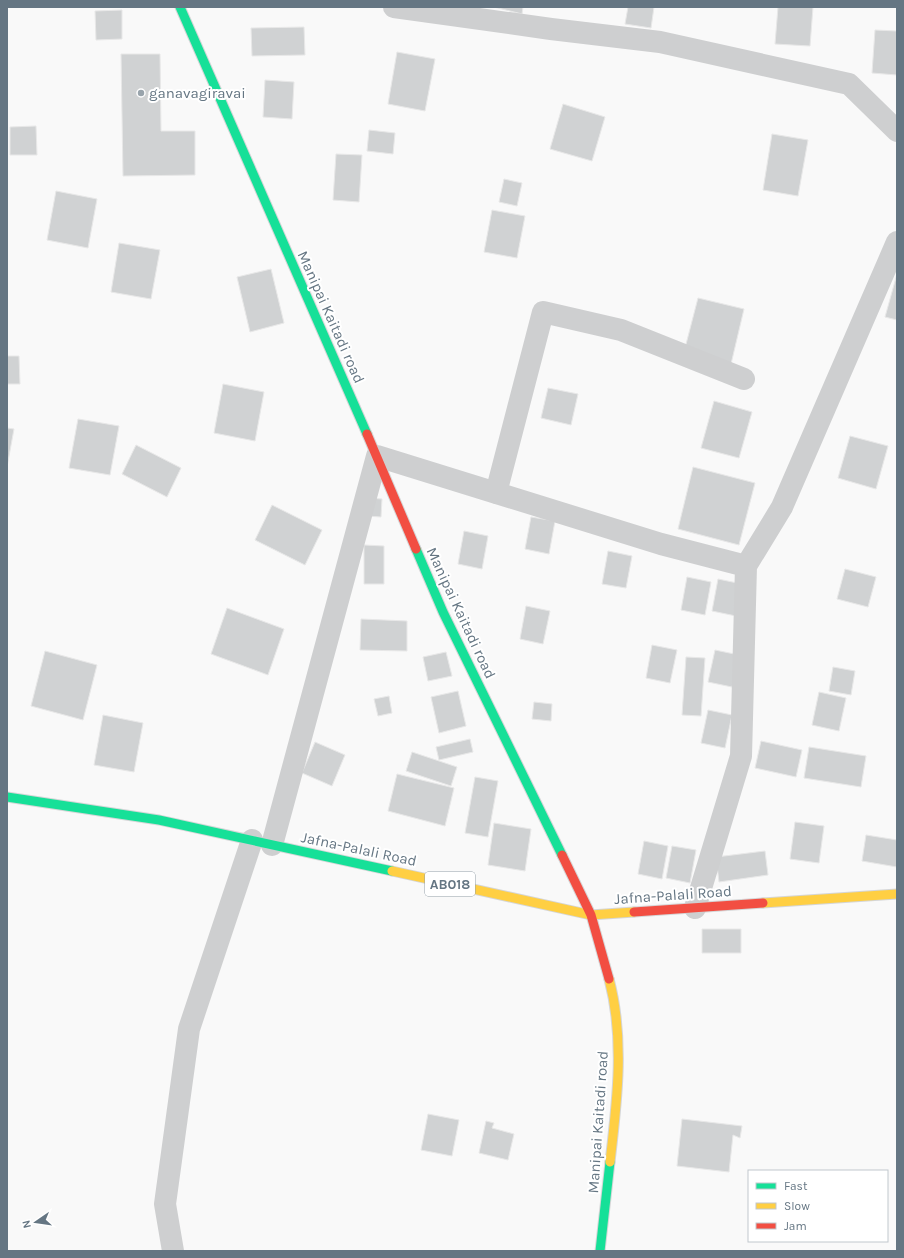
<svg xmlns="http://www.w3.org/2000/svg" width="904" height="1258" viewBox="0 0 904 1258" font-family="Karla,sans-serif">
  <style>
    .building { fill: #d0d2d3; stroke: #e8e8e8 }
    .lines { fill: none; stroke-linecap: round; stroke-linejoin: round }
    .fast-casing { stroke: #d5d6d7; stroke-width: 11 }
    .slow-casing { stroke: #d5d6d7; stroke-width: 11 }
    .jam-casing { stroke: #d5d6d7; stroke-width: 11 }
    .street { stroke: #cecfd0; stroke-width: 22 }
    .fast { stroke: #16e098; stroke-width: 9 }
    .slow { stroke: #ffcf43; stroke-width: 9 }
    .jam { stroke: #f24e42; stroke-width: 9 }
    .poi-dot { fill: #99a4ac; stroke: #fff; stroke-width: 1.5 }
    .labels { text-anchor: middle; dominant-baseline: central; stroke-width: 4; stroke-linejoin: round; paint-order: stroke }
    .shield { fill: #fff; stroke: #939fa8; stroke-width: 1 }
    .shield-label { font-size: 14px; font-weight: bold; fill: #657683 }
    .poi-label { font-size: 15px; fill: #657683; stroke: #fff; text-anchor: start }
    .street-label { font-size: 15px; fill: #657683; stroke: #fff }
  </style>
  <rect width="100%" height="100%" fill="#f9f9f9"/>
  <!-- building -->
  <path class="building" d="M494 7H523L522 14Z
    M628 7H654L651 28 625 24Z
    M778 7H813L810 46 775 44Z
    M122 10V39L96 40 95 11Z
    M304 27 305 55 252 56 251 28Z
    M875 30 897 31V75L872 73Z
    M397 52 435 59 425 111 388 104Z
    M121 54H160L161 131H195V175L123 176Z
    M265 80 294 82 292 119 263 117Z
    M563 104 605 117 592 161 550 149Z
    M36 126 37 155H10V127Z
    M369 130 395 133 393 154 367 151Z
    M772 134 808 140 798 196 763 190Z
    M336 154 362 155 359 202 333 200Z
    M504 179 522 183 517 206 499 202Z
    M56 191 97 199 88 248 47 240Z
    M492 210 525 216 517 258 484 252Z
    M119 243 160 250 151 299 111 292Z
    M271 269 284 323 250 332 237 277Z
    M897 274V320L885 317Z
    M698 298 744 309 731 364 684 352Z
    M7 356H19L20 384H7Z
    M223 384 264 392 255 441 214 433Z
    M548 388 578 394 571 425 541 418Z
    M714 401 752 412 739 458 701 448Z
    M78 419 119 426 110 475 69 468Z
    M7 428 14 429 7 467Z
    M850 436 888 446 876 489 838 478Z
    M136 445 181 468 167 497 122 474Z
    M693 467 755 483 739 545 678 529Z
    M369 498 382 499 381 517 367 516Z
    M272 505 322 530 305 565 255 540Z
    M531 517 555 521 549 554 525 549Z
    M464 531 488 536 482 569 458 564Z
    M364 545 384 546V584H364Z
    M608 551 632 556 626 588 602 584Z
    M845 569 876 577 868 607 837 599Z
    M687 577 711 582 705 615 681 610Z
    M718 579 742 584 736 616 712 611Z
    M526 606 550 611 543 644 520 639Z
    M227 608 284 629 268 675 211 654Z
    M361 619 407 621V651L360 650Z
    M652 645 677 650 670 683 646 678Z
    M715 650 739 655 732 687 708 682Z
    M45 651 97 665 83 720 31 706Z
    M446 652 452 676 428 681 423 657Z
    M686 657 705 658 701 716 682 715Z
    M833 667 855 671 851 695 829 691Z
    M458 691 466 726 439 733 431 697Z
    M819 692 846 698 839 731 812 725Z
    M389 696 392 713 378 716 374 699Z
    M534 702 552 704 551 721 532 719Z
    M708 710 732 715 725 748 701 743Z
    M103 715 143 723 134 772 94 765Z
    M470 739 473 752 439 760 436 747Z
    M761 741 802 750 796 777 755 768Z
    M315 742 345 755 332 786 302 773Z
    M809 747 866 756 861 787 804 778Z
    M412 752 457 767 451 786 406 771Z
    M397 774 454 788 445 826 388 811Z
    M475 777 498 781 488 837 465 833Z
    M795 822 824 826 819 863 790 859Z
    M494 823 531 829 525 871 488 865Z
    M866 835 897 840V867L862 861Z
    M644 841 668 846 662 879 638 874Z
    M672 846 696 850 690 883 666 878Z
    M765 851 768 875 719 882 716 857Z
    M702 929H741V953H702Z
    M428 1114 459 1120 452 1156 421 1150Z
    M682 1119 742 1126 740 1138 733 1135 729 1172 677 1166Z
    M486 1121 494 1123 492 1128 514 1134 508 1160 479 1153Z"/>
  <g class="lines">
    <!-- fast casing -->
    <g class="fast-casing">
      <path id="fast" d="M180 7 367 434
        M416 549 443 612 562 855
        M7 797 159 820 392 871
        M600 1251 610 1162"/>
    </g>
    <!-- slow casing -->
    <g class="slow-casing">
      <path id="slow" d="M392 871 591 915 634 912
        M763 903 897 894
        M609 979C625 1039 617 1102 610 1162"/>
    </g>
    <!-- jam casing -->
    <g class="jam-casing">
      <path id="jam" d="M367 434 416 549
        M562 855 591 915 609 979
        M634 912 763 903"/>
    </g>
    <!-- street -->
    <path class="street" d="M394 7 551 29 660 42 849 84 897 131
      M496 493 543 312 621 330 744 379
      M272 845 377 456 661 544 746 566
      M695 908 741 756 746 566 782 507 897 242
      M173 1251 165 1204 189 1029 252 840"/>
    <!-- fast -->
    <use href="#fast" class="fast"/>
    <!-- slow -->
    <use href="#slow" class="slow"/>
    <!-- jam -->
    <use href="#jam" class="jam"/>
  </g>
  <!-- markers -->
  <circle class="poi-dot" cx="141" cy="93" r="4"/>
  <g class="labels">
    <!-- shield labels -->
    <rect class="shield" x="425" y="872" width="50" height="24" rx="3"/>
    <g class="shield-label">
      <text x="450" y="884">AB018</text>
    </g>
    <!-- poi labels -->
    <g class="poi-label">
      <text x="149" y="93">ganavagiravai</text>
    </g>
    <!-- street labels -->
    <g class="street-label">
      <text transform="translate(331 317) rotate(66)">Manipai Kaitadi road</text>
      <text transform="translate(461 613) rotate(65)">Manipai Kaitadi road</text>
      <text transform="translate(359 849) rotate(12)">Jafna-Palali Road</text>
      <text transform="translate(673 895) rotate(-4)">Jafna-Palali Road</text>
      <text transform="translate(598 1122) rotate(-86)">Manipai Kaitadi road</text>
    </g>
  </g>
  <!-- border -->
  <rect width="904" height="1258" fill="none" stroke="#657683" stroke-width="16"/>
  <!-- legend -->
  <rect x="748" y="1170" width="140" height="72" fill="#ffffff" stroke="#c1c8cd"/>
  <rect x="756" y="1183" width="20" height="6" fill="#16e098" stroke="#c1c8cd"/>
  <text x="784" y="1190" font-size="12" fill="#657683">Fast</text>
  <rect x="756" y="1203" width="20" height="6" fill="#ffcf43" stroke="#c1c8cd"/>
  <text x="784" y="1210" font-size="12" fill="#657683">Slow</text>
  <rect x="756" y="1223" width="20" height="6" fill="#f24e42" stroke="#c1c8cd"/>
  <text x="784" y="1230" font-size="12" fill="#657683">Jam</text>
  <!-- north arrow -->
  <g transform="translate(36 1222) rotate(257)" stroke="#ffffff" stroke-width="3" paint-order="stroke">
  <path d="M0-3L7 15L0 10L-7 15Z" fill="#657683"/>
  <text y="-6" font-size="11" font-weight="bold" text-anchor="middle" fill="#657683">N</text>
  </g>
</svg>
